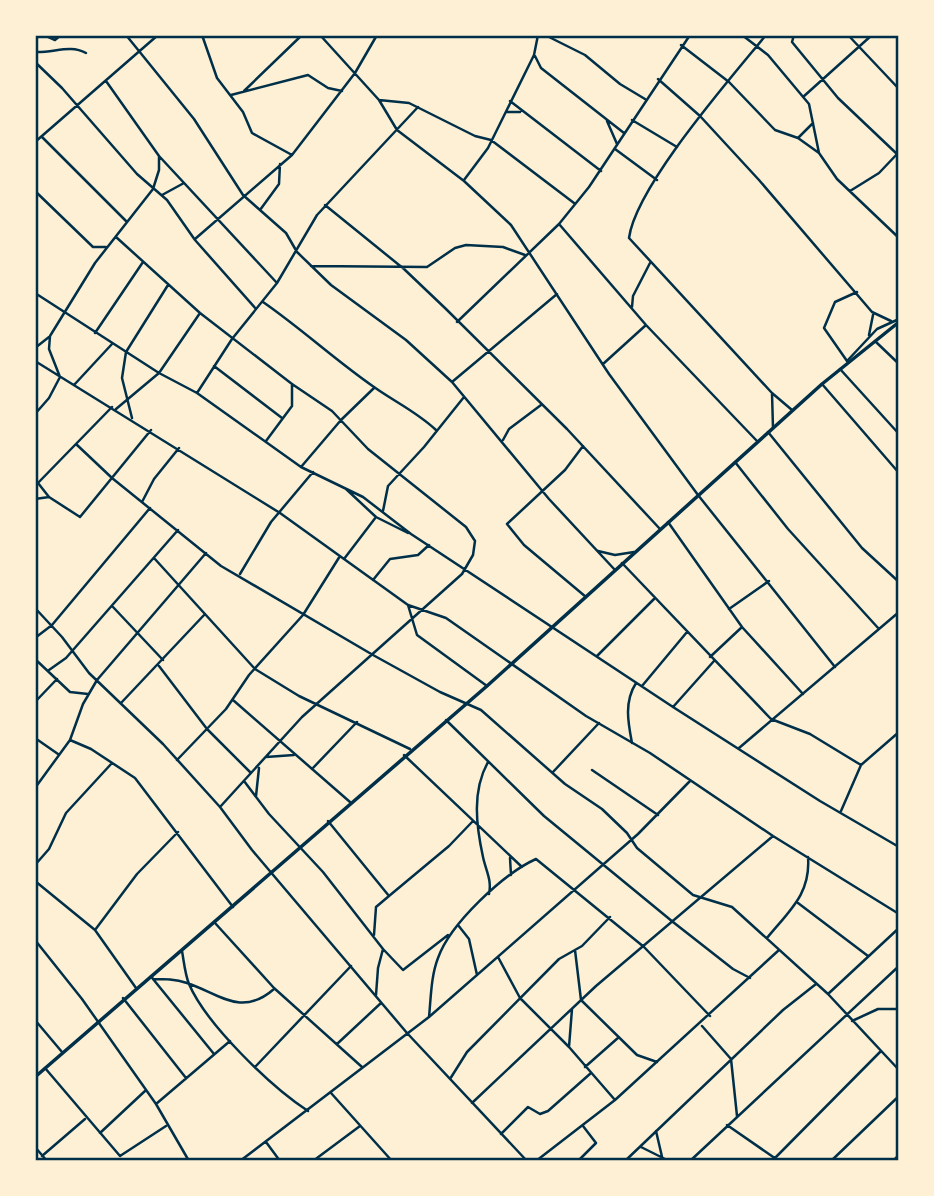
<svg xmlns="http://www.w3.org/2000/svg" width="934" height="1196" viewBox="0 0 934 1196" font-family="Rubik,sans-serif">
  <style>
    .lines { fill: none; stroke-linecap: round; stroke-linejoin: round }
    .minor { stroke: #003049; stroke-width: 2.5 }
    .tertiary { stroke: #003049; stroke-width: 3.5 }
    .neatline { fill: none; stroke: #003049; stroke-width: 2.5 }
  </style>
  <rect width="100%" height="100%" fill="#fdf0d5"/>
  <g class="lines">
    <!-- minor -->
    <path class="minor" d="M44 35 55 40 61 35
      M126 35 194 119 243 195 286 233 297 252 331 285 406 340 452 382 549 499 615 570
      M202 35 217 78 243 112 252 133 292 155
      M320 35 379 100 397 130 464 181 511 225 609 374 698 495 835 667
      M545 35 585 55 620 84 645 99
      M742 35 768 55 809 104 819 153 837 179 899 238
      M766 35C731 78 636 186 629 238L772 393 792 410
      M794 35 792 42 838 98 897 154
      M848 35 899 89
      M681 45 729 82 775 130 798 138 819 153
      M35 52C54 53 70 44 86 53
      M535 56 541 68 624 133
      M35 62 62 88 137 174 167 200 195 240 256 309
      M658 79 700 116 759 180 872 312 891 321
      M106 81 159 156 277 283
      M244 91 302 35
      M231 95 308 75 328 88 342 91
      M803 97 872 35
      M379 100 409 103 475 136 491 140 574 203
      M510 101 601 171
      M506 112H520
      M632 120 677 147
      M607 121 617 144
      M42 137 126 221
      M798 138 813 123
      M35 142 158 35
      M615 149 657 180
      M464 180 488 148 534 55 538 35
      M35 191 93 247H106
      M850 191 879 173 899 152
      M162 195 184 183
      M325 205 404 269 446 309 567 429 660 529
      M260 210 279 184 280 164
      M559 224 646 325 757 441
      M116 237 200 313 292 384 332 411 368 449 466 527 475 541 473 555 462 574 302 717 220 807
      M195 239 292 155 355 73 377 35
      M311 266 427 267 455 248 466 245 503 247 525 255
      M35 293 159 373 197 393 301 467 363 497 411 534 673 707 820 801 899 847
      M263 302C302 329 335 360 374 387 395 402 417 412 436 430
      M632 307 633 296 650 263
      M457 322 559 224 589 187 690 35
      M95 333 143 262
      M869 335 873 315
      M876 342 899 364
      M35 348 49 337
      M35 361 280 513 408 605 446 618 586 716 650 753 773 836 899 914
      M847 361 824 328 835 302 857 292
      M847 361 877 329 899 319
      M603 364 646 325
      M214 366 282 418
      M840 369 899 434
      M452 382 557 294
      M822 384 899 473
      M74 385 112 344
      M197 393 232 339 277 283 317 215 418 107
      M772 393 773 428
      M116 409 159 373 200 313
      M35 414 49 398 60 377 49 349 50 336 95 263 153 189 159 170V156
      M132 418 122 378 126 352 168 285
      M768 432 862 548 899 582
      M503 440 509 429 541 405
      M266 441 292 406V384
      M76 444 112 478 221 566 373 655 440 692 481 710 565 784 602 809 627 833 637 848 693 895 732 907 828 994 899 1070
      M583 446 565 470 507 524 524 545 586 597
      M735 462 788 529 879 629
      M301 467 341 420 374 388
      M38 483 49 497 80 517 151 430
      M35 486 112 407
      M346 489 376 517 408 533
      M35 499 49 497
      M142 502 154 479 179 448
      M383 511 388 486 424 447 464 397
      M668 522 742 627 710 657
      M598 551 615 555 634 552
      M154 558 255 669 299 696 410 749
      M344 559 376 517
      M622 563 771 719 810 734 861 765 841 811
      M240 574 271 522 313 472
      M373 580 390 559 418 555 429 545
      M408 605 417 635 487 686
      M113 607 163 660
      M35 608 62 637 89 673 163 744 220 807 252 850 407 1033 527 1161
      M729 609 769 581
      M742 627 803 694
      M35 638 52 625 150 508
      M597 656 654 599
      M35 659 70 692 88 694
      M159 666 207 729 251 773
      M49 670 66 658 178 530
      M642 686 687 632
      M233 700 350 802
      M35 702 57 679
      M121 703 205 614
      M673 707 714 661
      M446 720 544 816 673 922 733 969 750 978
      M35 738 58 754
      M70 740 91 749 135 778 233 907
      M632 743C628 722 624 702 636 683
      M739 748 899 612
      M404 755 522 867
      M266 757 294 755
      M177 760 226 709 249 675 303 615 340 556
      M488 762C472 791 476 825 483 857 486 871 492 880 489 894
      M861 765 899 732
      M312 769 357 722
      M592 770 658 815
      M553 772 599 723
      M244 781 269 814 323 872 383 949 378 968 376 995
      M35 788 70 740 83 704 97 680 206 553
      M256 796 259 768
      M328 821 389 896 449 846 473 821
      M510 858 511 875
      M35 865 49 849 66 813 112 763
      M35 881 95 930 136 988
      M798 903 868 956
      M215 923 274 988 362 1067
      M458 925 469 939 477 975
      M95 930 137 874 178 832
      M374 935 376 907 389 896
      M767 938C789 911 811 894 808 857
      M35 940 82 999 156 1104 189 1161
      M383 949 403 970 448 935
      M575 950 581 1000 637 1055 657 1062
      M182 951C184 962 185 974 189 984 206 1024 271 1087 308 1111
      M498 957 520 998 569 1047 615 1100
      M151 976 153 979C165 979 175 979 187 983 218 993 241 1018 274 989
      M153 979 214 1054
      M828 994 899 928
      M123 998 186 1078
      M429 1017C431 997 431 976 438 958 450 924 503 874 536 859L644 947 710 1016
      M35 1020 62 1052
      M852 1021 878 1009H899
      M702 1026 731 1059 737 1116
      M337 1044 381 1003
      M569 1047 572 1009
      M255 1067 351 966
      M585 1067 619 1037
      M45 1068 120 1156 166 1126
      M450 1079 467 1052 559 959 582 946 610 917
      M331 1093 392 1161
      M472 1103 596 986 773 836
      M156 1104 230 1041
      M727 1125 779 1161
      M656 1131 663 1161
      M100 1133 145 1091
      M501 1134 528 1107 540 1114 548 1111 591 1073
      M266 1142 280 1161
      M35 1147 47 1161
      M641 1147 669 1161
      M42 1156 85 1119
      M775 1158 881 1051
      M240 1161 429 1017 638 834 690 781
      M313 1161 360 1126
      M536 1161 615 1100 779 950
      M578 1161 596 1143 583 1126
      M625 1161 783 1010 816 984
      M690 1161 899 966
      M831 1161 899 1096
      M893 1161 899 1155"/>
    <!-- tertiary -->
    <path class="tertiary" d="M35 1077 487 686 822 384 899 322"/>
  </g>
  <!-- border -->
  <rect width="934" height="1196" fill="none" stroke="#fdf0d5" stroke-width="74"/>
  <rect x="37" y="37" width="860" height="1122" class="neatline"/>
</svg>
